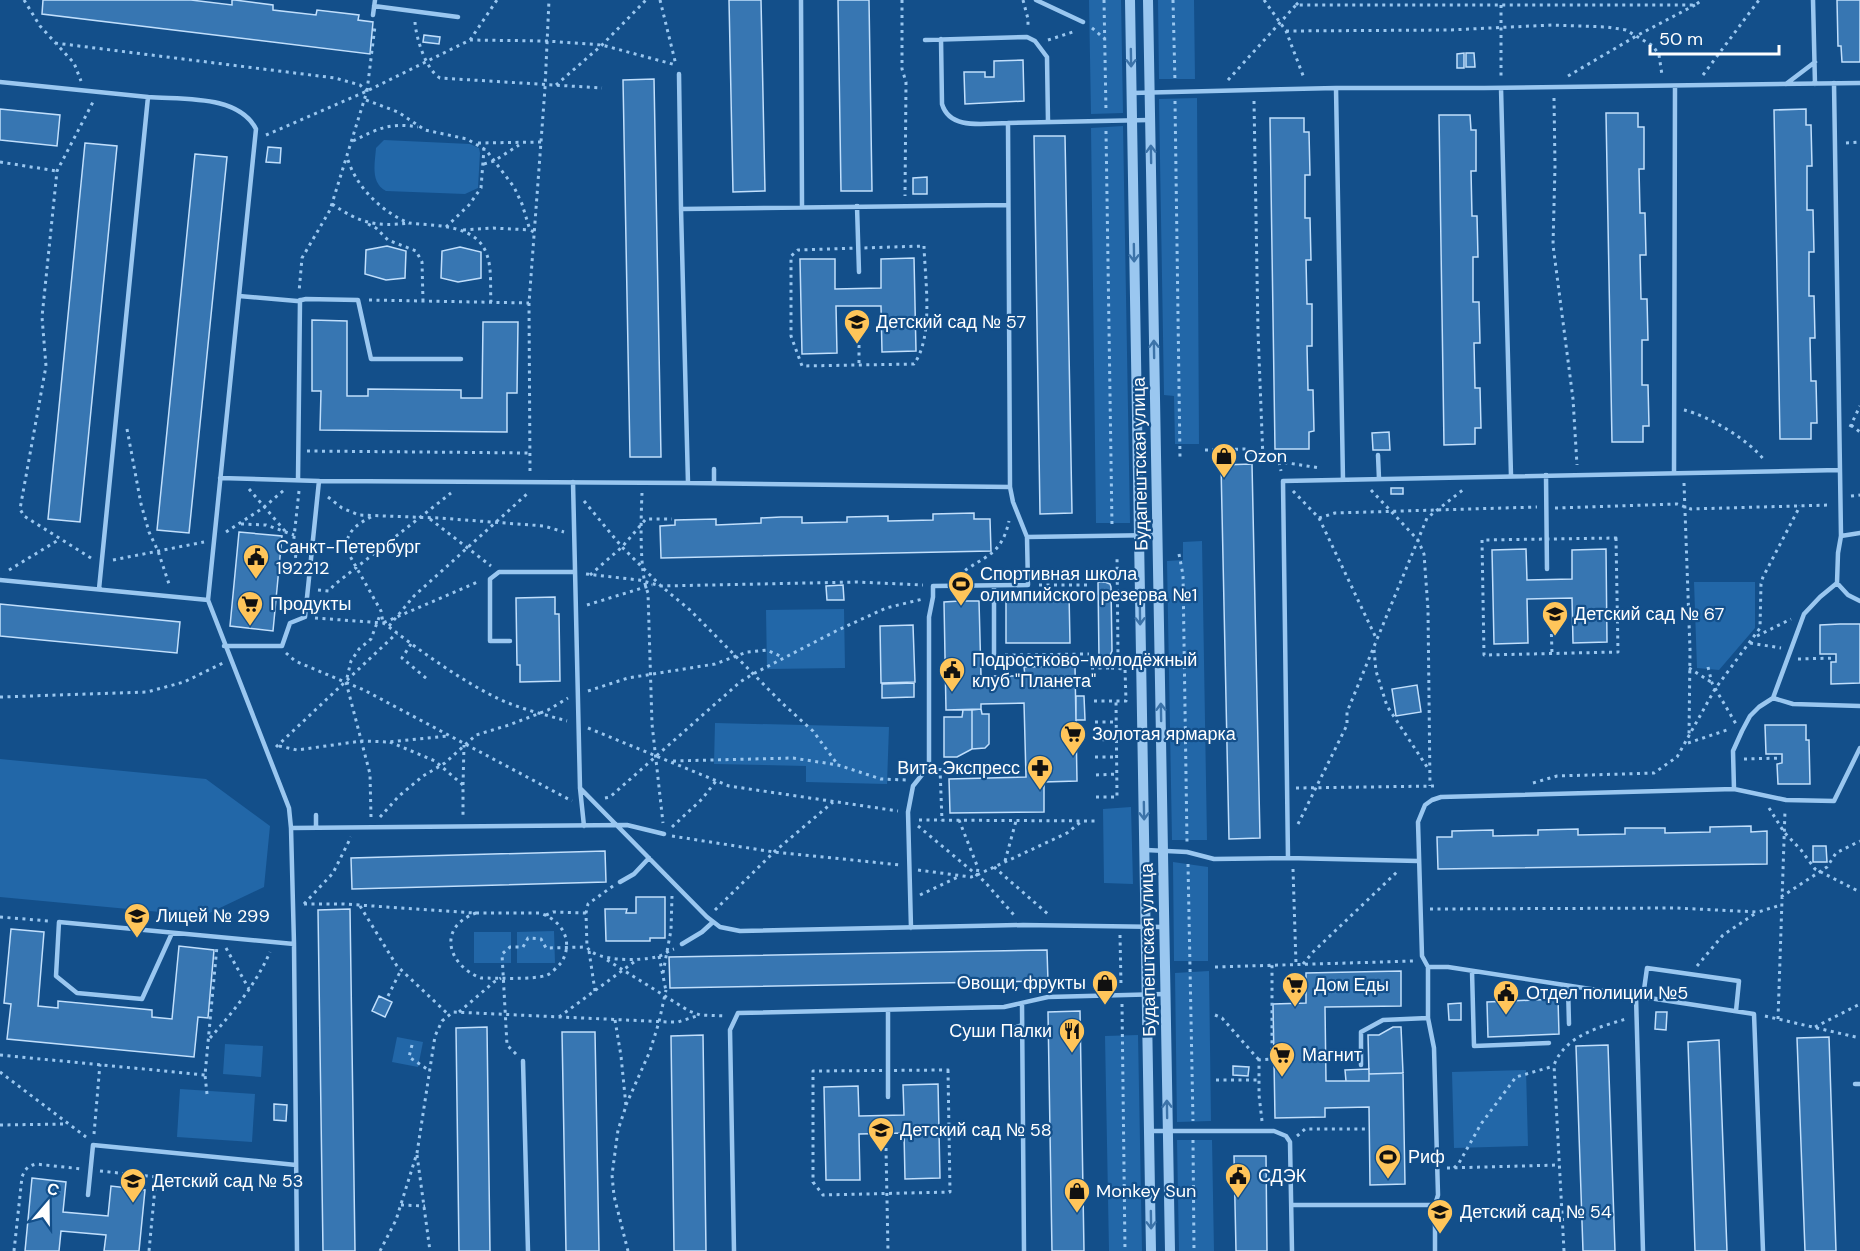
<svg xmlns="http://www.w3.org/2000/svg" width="1860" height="1251" viewBox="0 0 1860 1251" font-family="'DM Sans',sans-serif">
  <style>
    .green { fill: #2267a8 }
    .building { fill: #3776b2; stroke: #c1dffc; stroke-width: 1.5 }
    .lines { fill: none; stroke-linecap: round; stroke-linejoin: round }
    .path { stroke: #9ac7f0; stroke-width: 3; stroke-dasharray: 3 4.5; stroke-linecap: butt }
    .service { stroke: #9ac7f0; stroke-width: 4.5 }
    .tertiary { stroke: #9ac7f0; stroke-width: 10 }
    .oneway { stroke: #3c73a9 }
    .labels { text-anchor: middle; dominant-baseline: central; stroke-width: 4.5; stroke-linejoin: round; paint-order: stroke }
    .poi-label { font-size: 18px; fill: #fff; stroke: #134f8a; text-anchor: start }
    .street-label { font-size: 18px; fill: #fff; stroke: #134f8a }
  </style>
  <rect width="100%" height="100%" fill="#134f8a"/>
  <!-- green -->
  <path class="green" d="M1089 0H1121L1123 113 1091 114Z
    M1158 0H1194L1195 79H1159Z
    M1197 98 1199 444H1175L1174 396 1164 395 1159 99Z
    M1123 126 1130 523H1096L1091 128Z
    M384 140 470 144 479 148 480 153 478 188 465 194 386 191C370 183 375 163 376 148Z
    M1202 541 1207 840H1172L1167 561 1183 560V542Z
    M1694 582H1755V628L1719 670 1697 668Z
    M844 609 845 668 767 669 766 610Z
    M715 723 889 727 887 784 806 782V766L714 764Z
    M0 759 206 779 270 826 264 887 203 916 0 897Z
    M1131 807 1133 884 1104 883 1103 809Z
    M1173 862 1208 867V961H1174Z
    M554 931 555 963H517V932Z
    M474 932H511V963H474Z
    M1209 971 1211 1121 1177 1122 1175 973Z
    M1138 1035 1142 1251H1109L1105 1036Z
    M397 1037 423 1042 418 1067 392 1062Z
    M225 1044 263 1046 261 1077 223 1074Z
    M1526 1070 1528 1146 1454 1148 1452 1072Z
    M180 1089 255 1094 252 1142 177 1137Z
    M1177 1140H1212L1214 1251H1179Z"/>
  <!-- building -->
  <path class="building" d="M43 0H191L232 5V0H235L273 5V10L316 15 317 10 359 15 358 20 373 22 370 54 42 14Z
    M729 0H761L765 191 733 192Z
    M838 0H869L872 191H841Z
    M1837 0H1860V62H1842L1841 46H1838Z
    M424 35 440 37 439 44 423 42Z
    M1464 53V68H1457V54Z
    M1466 53H1474L1475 67H1466Z
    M1023 60 1024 101 965 104 964 72H985V77H994V61Z
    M654 79 661 457H630L623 80Z
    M0 109 60 115 57 146 0 140Z
    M1806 109V125H1811L1812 166H1807V210H1813L1814 252H1809V296H1814L1815 338H1810L1811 381H1816L1817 423H1811V439H1780L1774 110Z
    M1606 113H1638V127H1644V169H1639L1640 213H1645L1646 255H1640L1641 299H1647L1648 340H1642V385H1648L1649 426H1643V442H1612Z
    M1439 115H1470L1471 130H1476V171H1471L1472 216H1477L1478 257H1473V302H1479L1480 343H1474L1475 388H1480L1481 428H1475V444L1444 445Z
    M1270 118H1304V132H1309L1310 175H1305V218H1310L1311 260H1306L1307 304H1312V346H1307L1308 390H1313L1314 431 1309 432V449H1275Z
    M1034 136H1065L1072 513 1040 514Z
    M85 143 117 146 80 522 48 519Z
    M268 147 281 148 280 163 266 162Z
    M195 154 227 157 189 533 157 530Z
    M927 177V194H913V178Z
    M387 246 406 251 405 278 386 280 365 274 366 250Z
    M460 247 481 252V278L458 282 441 278 442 251Z
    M914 258 916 351 882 352 881 306H836L837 353 802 354 800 259H835V289L881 288V259Z
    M312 320 347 321V396H368V389L461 390V398H482L483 322H518L517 393H507V432L320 430 321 391H312Z
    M1389 432 1390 450H1373L1372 433Z
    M1252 464 1260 838 1229 839 1221 465Z
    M1391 488H1403V494H1391Z
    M974 513V519H990L991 551 661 558 660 526 675 525V520L716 519V525L761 523V518L781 517H802V523L847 522V517L888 516V521L933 520V514Z
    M239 532 282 536 273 631 230 626Z
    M1526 549 1527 580 1572 579V550L1606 549 1607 642 1573 643 1572 598 1527 599 1528 643 1494 644 1492 550Z
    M1098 582H1105L1110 584 1111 587 1112 651 1109 657 1099 658Z
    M843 585 844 600H827L826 586Z
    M1006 593H1069L1070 643H1006Z
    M555 597V614H559L560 681 520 682V665H517L516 598Z
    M960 601H979L981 676H1025L1024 667 1075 666 1077 781 1044 782V812L950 813 949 779 1026 777 1024 703 981 704V709L946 710 944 602Z
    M0 604 180 622 177 653 0 636Z
    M1840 624H1860V683L1831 684V662H1836V654H1820V625Z
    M913 625 915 682 881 683 880 626Z
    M914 683V697L882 698V684Z
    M1417 685 1421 712 1396 716 1392 689Z
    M1076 696H1084L1085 720H1076Z
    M981 709 982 714H989V744L985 748 972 749V710Z
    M963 710H972V749L957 757H944V717H962Z
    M1765 725H1806V740H1809L1810 784H1778L1777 764 1782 763V754H1766Z
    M1751 826V832L1767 831V864L1438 869 1437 837H1452V831L1493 830V836L1538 835V830L1578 829V835L1625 834V828H1665V833L1710 832V827Z
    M1813 846H1826L1827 862H1813Z
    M605 851 606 882 352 889 351 858Z
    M636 897H665V938H650V941H606L605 909H627L626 913H636Z
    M350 909 355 1251H323L318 910Z
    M11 929 44 932 38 1006 58 1008V1001L152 1010V1017L172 1019 179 946 214 950 208 1018 198 1017 194 1057 7 1039 11 1004 4 1003Z
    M1047 950 1048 981 670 988 669 957Z
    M1401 971V1006L1325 1007 1326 1081H1369V1074L1403 1073 1405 1184 1370 1185 1369 1107 1325 1108V1117L1275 1118 1273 1004 1306 1003V973Z
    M379 996 392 1002 385 1017 372 1011Z
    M1558 999 1559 1034 1488 1037 1487 1002Z
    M1461 1003V1020H1449L1448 1004Z
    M1080 1011 1084 1251H1052L1048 1012Z
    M1656 1012H1667L1666 1030 1655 1029Z
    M487 1027 490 1251H459L456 1028Z
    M1393 1027H1401L1403 1073 1369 1074 1368 1035H1379Z
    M562 1032H595L599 1251H566Z
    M703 1035 706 1251H674L671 1036Z
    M1829 1037 1836 1251H1805L1797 1038Z
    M1719 1040 1727 1251H1695L1688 1042Z
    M1608 1045 1615 1251H1583L1576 1046Z
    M1233 1066 1249 1067 1248 1076 1233 1075Z
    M1369 1069V1081H1346L1345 1070Z
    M938 1084 940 1178 905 1179 904 1133 859 1134 860 1180H826L824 1087 858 1086 859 1116 904 1115 903 1085Z
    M274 1104 287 1105 286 1121 274 1120Z
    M1234 1156H1266L1267 1251H1236Z
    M32 1178 66 1182 63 1212 108 1216 111 1186 145 1190 139 1251H104L106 1235 61 1231 59 1251H25Z"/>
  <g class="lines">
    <!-- path -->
    <path class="path" d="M24 0 40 26 74 63 81 81
      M660 0 676 65
      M902 0V69L906 82 905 196
      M1023 0 1028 19V28
      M1104 0 1106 112
      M1173 0 1175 82
      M1264 0 1286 31 1304 78
      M1296 5 1301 0
      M1501 5V78
      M415 22C416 38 426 70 440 78L602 88
      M1092 28 1105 39
      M1286 31 1449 30 1552 25 1607 27 1626 30 1653 46 1659 55 1662 75
      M470 40 497 0
      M1048 40 1076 31
      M55 43 335 78 360 85 367 91 330 210 302 258 299 292
      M1703 75 1759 0
      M1568 76 1638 35 1695 5
      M1228 80 1296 5H1695L1702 0
      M556 85 602 45 646 0
      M367 91 375 26
      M1554 98 1555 166 1553 245 1573 399 1577 465
      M366 100 398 112 425 130 467 139 486 150 514 187 522 204 530 230 534 232
      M1175 101 1180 458
      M1254 101 1258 331 1263 459
      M1106 131 1112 526
      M266 135 367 91 470 40 547 41 602 45 676 65
      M353 141C377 129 390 122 418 127
      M478 143 542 142
      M1846 143 1860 142
      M348 160C357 188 382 212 409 223 436 226 477 224 487 255 492 269 490 288 491 302
      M0 162 57 171
      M484 164 494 161 519 145
      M332 204C360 223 375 227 409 223
      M368 224 376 228 388 240 416 251 422 262 423 301
      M446 227 469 205 481 188 484 149
      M463 230 493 228 530 230
      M924 246C925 280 934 336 914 364L802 366 791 336V256L798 250Z
      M369 300 529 303
      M859 330V365
      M1684 410C1709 416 1749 440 1764 460
      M1851 425 1860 432
      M1850 427 1860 406
      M127 429 141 504 149 532 158 551 170 587
      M1205 450 1246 449 1262 459 1320 468
      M307 451 530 453
      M1279 462 1281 471
      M530 471 529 303 545 88 549 0
      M1684 483 1690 650 1689 738
      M249 489 285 531
      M1371 490 1418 540 1424 554 1428 609 1430 786
      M299 491 292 556 301 557
      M1293 491 1319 518 1377 640
      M642 493C641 517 639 573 648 593L652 724 663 823
      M1851 496 1860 495
      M328 497 342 508 359 515 439 518 544 526 564 532
      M584 501 622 547 661 586 690 610 783 704 813 731 838 765
      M1555 508 1677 504 1691 509 1830 505
      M371 517C357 524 346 532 346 549L381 611 383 623 480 581
      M1319 518 1335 513 1537 507
      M430 519 491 566
      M241 524 266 525 294 535
      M226 532 263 508 284 490
      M1616 538 1618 652 1484 655 1482 540Z
      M1179 554 1183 575 1187 842
      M91 558 24 516 20 509 46 366 42 317 57 171 93 102
      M113 560 204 542
      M9 570 60 539
      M586 574 639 580 661 586 857 582 923 585
      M590 575 622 547 646 519H672
      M959 575C984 555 1001 557 1009 521
      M1039 585H1088
      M318 590 329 591 334 585 451 493
      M587 605 652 585
      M315 618 383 623 389 626 414 596 527 494
      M1551 619 1552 654
      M389 627C422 652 456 677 493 696 516 708 543 714 567 721
      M1757 636 1791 619
      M1750 643 1781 648
      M411 644 402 658 427 679
      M1374 650 1376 671 1387 706 1429 770
      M286 653 295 661 364 690 572 801
      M1005 655 1089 654
      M1798 659 1836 658
      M1708 667 1712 683 1736 724
      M1091 668H1111L1118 655 1117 555
      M1689 668 1711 682
      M588 691 628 678 715 664 747 652 767 650 782 657
      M0 697 147 692 184 682 223 663
      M1094 701H1126L1125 669 1111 668
      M1095 722H1116
      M588 728 729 786 898 811
      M1095 740 1116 739
      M390 742 435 761 463 785V816
      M1688 743 1730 729
      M279 746 297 750 362 741 389 742 448 736
      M276 747 397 633
      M1095 757H1117
      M1744 759 1782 758
      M673 761 793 758 838 765 881 779 906 780
      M940 768 942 821
      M1096 775 1117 774
      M1533 783 1557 776 1654 773 1677 757 1715 689 1760 628 1761 584 1763 577 1800 506
      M463 785 464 745
      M1296 788 1436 786
      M1096 797H1117L1116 701
      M605 798 610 797 740 682 753 674 836 631 886 608 923 599
      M1769 808 1784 832 1801 850 1815 869 1860 892
      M371 817 370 774 346 682 351 661 359 649 371 639 380 615
      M380 817 399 796 423 776 445 763 476 735 509 725 548 710 568 698
      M919 820 1096 821
      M959 820 978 868 977 875
      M1298 824 1347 725V712L1427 518 1464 489
      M918 826 984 881 1014 915
      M672 827 702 799 716 781
      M672 836 774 852 901 865
      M1005 861 1016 821
      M1188 864 1193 1121
      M994 867 1049 915
      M1293 869 1296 964
      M918 870 971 877 977 875 1067 833 1082 821
      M613 886 588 904 586 913 587 947C596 962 640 961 656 957 662 956 668 951 674 949
      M920 895 960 876
      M1781 897 1827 867 1836 853 1860 841
      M304 904H344L474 913
      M304 904 333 873 351 837
      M360 906 397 966 449 1015
      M1430 909 1675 908 1758 912 1781 905
      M715 910 774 852 833 802
      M476 913H539C561 919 575 941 561 963 557 967 552 973 547 975 535 980 496 978 481 978 447 965 437 927 476 913Z
      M546 915 553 912 586 913
      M0 917 48 921
      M1120 935 1121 985
      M226 948 249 989
      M589 951 595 991
      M659 956 666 991
      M607 960 689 1011 700 1015 726 1016
      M1303 964 1313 952 1398 871
      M1697 966 1723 935 1756 913
      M1215 967 1414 961
      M663 973 671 930 672 896
      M388 996 401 970
      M1122 1004 1125 1251
      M459 1012 494 982 501 978
      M1215 1015 1222 1018 1259 1060
      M1765 1016 1860 1038
      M559 1017 638 959
      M1778 1019 1785 811
      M615 1020 621 1056 626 1106 618 1130 612 1175 614 1196 628 1251
      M1815 1027 1860 1004
      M210 1038C233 1012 256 984 270 952
      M412 1045 409 1057 430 1071
      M516 1054 507 1045 502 954 510 947H523L528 938 541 939 546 948 587 947
      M0 1055 205 1075
      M948 1070 950 1192 823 1195 813 1182V1071Z
      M0 1072 86 1137
      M1216 1080H1259
      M207 1094 205 1075 217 946
      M626 1105 650 1051 659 1022 666 990
      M1262 1121 1259 1095V1060L1272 1059V964
      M0 1125 67 1124
      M94 1134 100 1064
      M1297 1136 1305 1129H1365
      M1193 1140 1194 1251
      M886 1148 888 1251
      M417 1155 430 1251
      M1447 1168 1559 1165
      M1454 1168 1459 1163 1481 1124 1516 1077 1554 1066
      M100 1171 156 1177 149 1251
      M401 1205 425 1206
      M14 1251 22 1177C25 1169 28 1166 36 1164L82 1169
      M380 1251 396 1220 417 1153 435 1036 442 1021 453 1012 669 1022H678L700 1015
      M1564 1251 1554 1065C1565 1036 1599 1027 1626 1019"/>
    <!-- service -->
    <path class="service" d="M801 0 802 206
      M1036 0 1083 22
      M1813 0 1815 84
      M374 6 458 17
      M373 15 375 0
      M941 39 942 104C950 131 985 123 1008 123
      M925 40 1027 37 1035 41 1047 57 1048 122
      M679 74 681 209
      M0 82 148 97 99 589
      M1786 84 1815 62
      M1336 88 1343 480
      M1501 88 1511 476
      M1132 93 1336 88H1484L1860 83
      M148 97C181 100 238 94 256 129L208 600 289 808 291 828 294 944 297 1251
      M857 206 859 272
      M239 296 297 301 306 299 358 300 371 359H461
      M1378 455 1379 479
      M714 469V483
      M1674 473 1675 86
      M1546 475 1547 569
      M220 478 319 481 688 483 681 209 1008 205
      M298 480 300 300
      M573 482 580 788 584 826
      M688 483 1010 487
      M1841 536 1860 533
      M1027 537 1158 535
      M0 580 208 600
      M1837 583 1848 595 1860 601
      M994 586V656
      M510 641H490V579L499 572H575
      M224 646H282L290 623 305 617 319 481
      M1773 698 1793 704 1860 706
      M580 788 707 917 720 927 740 931 1023 925 1164 927
      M1734 789 1786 800 1834 801 1860 748
      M316 815V828
      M291 828 627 825 664 834
      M1146 850 1187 852 1214 859 1288 858 1418 861
      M1288 858 1283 481 1840 470
      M620 882 634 874 649 858
      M911 928 908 812 913 786 929 766V617L933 597V586L1028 585 1027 537 1013 502 1010 487 1008 123 1149 120
      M172 933 142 999 77 993 56 976 59 922 294 944
      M682 944 702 932 713 922
      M1428 967H1448L1636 996
      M1472 971 1474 1046 1549 1043
      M1568 986 1569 1024
      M1643 997 1647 968 1739 981 1736 1011
      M1022 1004 1024 1251
      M888 1010V1097
      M1011 1029 1022 1025
      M523 1061 528 1251
      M1361 1065V1032L1383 1020 1428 1018
      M1855 1084H1860
      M1149 1131H1274L1286 1136 1290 1142 1292 1251
      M88 1195 93 1145 296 1165
      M1292 1205H1435L1438 1195 1434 1048 1428 1018V967L1422 956 1418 822 1425 805 1432 800 1441 797 1734 789 1733 751 1742 731 1750 716 1759 707 1773 698 1804 614 1820 597 1837 583 1838 553 1841 536 1834 83
      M1435 1205V1251
      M734 1251 730 1030 738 1013 1004 1007 1048 997 1165 994
      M1643 1251 1636 996 1754 1014 1763 1251"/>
    <!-- tertiary -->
    <path class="tertiary" d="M1130 0 1151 1251
      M1148 0 1170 1251"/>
  </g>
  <!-- one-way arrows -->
  <defs><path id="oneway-shaft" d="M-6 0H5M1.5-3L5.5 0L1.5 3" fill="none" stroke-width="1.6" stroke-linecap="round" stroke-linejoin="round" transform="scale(1.5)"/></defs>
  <g class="oneway">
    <use href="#oneway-shaft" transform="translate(1131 58) rotate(89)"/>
    <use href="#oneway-shaft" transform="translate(1151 154) rotate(-91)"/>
    <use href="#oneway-shaft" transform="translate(1134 253) rotate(89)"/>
    <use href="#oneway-shaft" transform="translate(1154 349) rotate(-91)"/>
    <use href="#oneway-shaft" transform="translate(1140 616) rotate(89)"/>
    <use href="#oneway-shaft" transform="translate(1161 712) rotate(-91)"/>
    <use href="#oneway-shaft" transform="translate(1144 811) rotate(89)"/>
    <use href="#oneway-shaft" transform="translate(1167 1109) rotate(-91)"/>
    <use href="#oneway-shaft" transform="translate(1151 1220) rotate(89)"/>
  </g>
  <!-- icons -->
  <defs>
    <g id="school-pin" transform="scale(1.35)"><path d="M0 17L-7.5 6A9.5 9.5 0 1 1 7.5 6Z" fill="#ffc55a" stroke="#134f8a"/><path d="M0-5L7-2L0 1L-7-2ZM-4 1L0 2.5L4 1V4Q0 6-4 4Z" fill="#111"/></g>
    <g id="shop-pin" transform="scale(1.35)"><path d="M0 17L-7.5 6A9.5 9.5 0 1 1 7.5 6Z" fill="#ffc55a" stroke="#134f8a"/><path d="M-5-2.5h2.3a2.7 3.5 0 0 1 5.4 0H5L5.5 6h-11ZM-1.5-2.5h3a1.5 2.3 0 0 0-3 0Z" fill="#111"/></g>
    <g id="civic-pin" transform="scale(1.35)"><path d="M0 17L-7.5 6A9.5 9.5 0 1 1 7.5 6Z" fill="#ffc55a" stroke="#134f8a"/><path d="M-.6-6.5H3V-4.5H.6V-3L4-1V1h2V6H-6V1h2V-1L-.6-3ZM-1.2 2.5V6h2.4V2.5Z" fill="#111"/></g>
    <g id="stadium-pin" transform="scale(1.35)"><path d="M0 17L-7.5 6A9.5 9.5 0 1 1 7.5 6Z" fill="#ffc55a" stroke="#134f8a"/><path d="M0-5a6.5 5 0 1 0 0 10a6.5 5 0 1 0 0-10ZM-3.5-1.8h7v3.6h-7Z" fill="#111"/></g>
    <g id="supermarket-pin" transform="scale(1.35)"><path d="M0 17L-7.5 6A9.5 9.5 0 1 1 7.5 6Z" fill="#ffc55a" stroke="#134f8a"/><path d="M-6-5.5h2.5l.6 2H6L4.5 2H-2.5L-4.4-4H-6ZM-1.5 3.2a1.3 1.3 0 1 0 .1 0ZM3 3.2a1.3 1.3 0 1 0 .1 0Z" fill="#111"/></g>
    <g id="pharmacy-pin" transform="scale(1.35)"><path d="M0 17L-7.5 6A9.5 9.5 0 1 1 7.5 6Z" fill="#ffc55a" stroke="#134f8a"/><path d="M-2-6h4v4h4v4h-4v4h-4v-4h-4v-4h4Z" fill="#111"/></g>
    <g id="restaurant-pin" transform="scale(1.35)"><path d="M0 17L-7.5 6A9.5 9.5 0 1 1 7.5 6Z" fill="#ffc55a" stroke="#134f8a"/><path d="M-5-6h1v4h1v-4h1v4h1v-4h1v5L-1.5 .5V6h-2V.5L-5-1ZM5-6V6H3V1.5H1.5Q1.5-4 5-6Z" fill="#111"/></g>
  </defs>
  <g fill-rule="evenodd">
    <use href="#school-pin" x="857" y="322"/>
    <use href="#shop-pin" x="1224" y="456"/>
    <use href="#civic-pin" x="256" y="557"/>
    <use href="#stadium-pin" x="961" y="584"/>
    <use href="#supermarket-pin" x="250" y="604"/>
    <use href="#school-pin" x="1555" y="614"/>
    <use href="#civic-pin" x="952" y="670"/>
    <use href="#supermarket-pin" x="1073" y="734"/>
    <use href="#pharmacy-pin" x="1040" y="768"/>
    <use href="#school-pin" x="137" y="916"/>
    <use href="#shop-pin" x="1105" y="983"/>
    <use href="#supermarket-pin" x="1295" y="985"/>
    <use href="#civic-pin" x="1506" y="993"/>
    <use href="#restaurant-pin" x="1072" y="1031"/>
    <use href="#supermarket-pin" x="1282" y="1055"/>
    <use href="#school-pin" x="881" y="1130"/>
    <use href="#stadium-pin" x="1388" y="1157"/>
    <use href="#civic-pin" x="1238" y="1176"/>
    <use href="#school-pin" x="133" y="1181"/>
    <use href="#shop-pin" x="1077" y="1191"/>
    <use href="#school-pin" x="1440" y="1212"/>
  </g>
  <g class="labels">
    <!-- poi labels -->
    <g class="poi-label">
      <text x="876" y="322">Детский сад № 57</text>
      <text x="1244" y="456">Ozon</text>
      <text x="276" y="547">Санкт-Петербург<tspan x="276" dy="21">192212</tspan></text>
      <text x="980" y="574">Спортивная школа<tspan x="980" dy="21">олимпийского резерва №1</tspan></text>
      <text x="270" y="604">Продукты</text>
      <text x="1574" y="614">Детский сад № 67</text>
      <text x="972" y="660">Подростково-молодёжный<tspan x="972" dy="21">клуб "Планета"</tspan></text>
      <text x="1092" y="734">Золотая ярмарка</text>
      <text x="1020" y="768" text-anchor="end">Вита Экспресс</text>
      <text x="156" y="916">Лицей № 299</text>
      <text x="1086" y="983" text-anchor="end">Овощи, фрукты</text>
      <text x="1314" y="985">Дом Еды</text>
      <text x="1526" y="993">Отдел полиции №5</text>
      <text x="1052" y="1031" text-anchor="end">Суши Палки</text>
      <text x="1302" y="1055">Магнит</text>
      <text x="900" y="1130">Детский сад № 58</text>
      <text x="1408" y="1157">Риф</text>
      <text x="1258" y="1176">СДЭК</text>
      <text x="152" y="1181">Детский сад № 53</text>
      <text x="1096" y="1191">Monkey Sun</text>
      <text x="1460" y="1212">Детский сад № 54</text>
    </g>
    <!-- street labels -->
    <g class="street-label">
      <text transform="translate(1140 464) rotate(-91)">Будапештская улица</text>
      <text transform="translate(1148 950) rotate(-91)">Будапештская улица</text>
    </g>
  </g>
  <!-- north arrow -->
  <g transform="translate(48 1203) rotate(20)" stroke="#134f8a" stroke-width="4.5" paint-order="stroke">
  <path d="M0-4.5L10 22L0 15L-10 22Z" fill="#ffffff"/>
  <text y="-9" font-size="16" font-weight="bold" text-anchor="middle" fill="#ffffff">С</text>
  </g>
  <!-- scale -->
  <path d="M1650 45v9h129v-9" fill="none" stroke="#ffffff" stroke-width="3"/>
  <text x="1659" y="45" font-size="18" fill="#ffffff" stroke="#134f8a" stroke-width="4.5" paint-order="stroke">50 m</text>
</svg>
